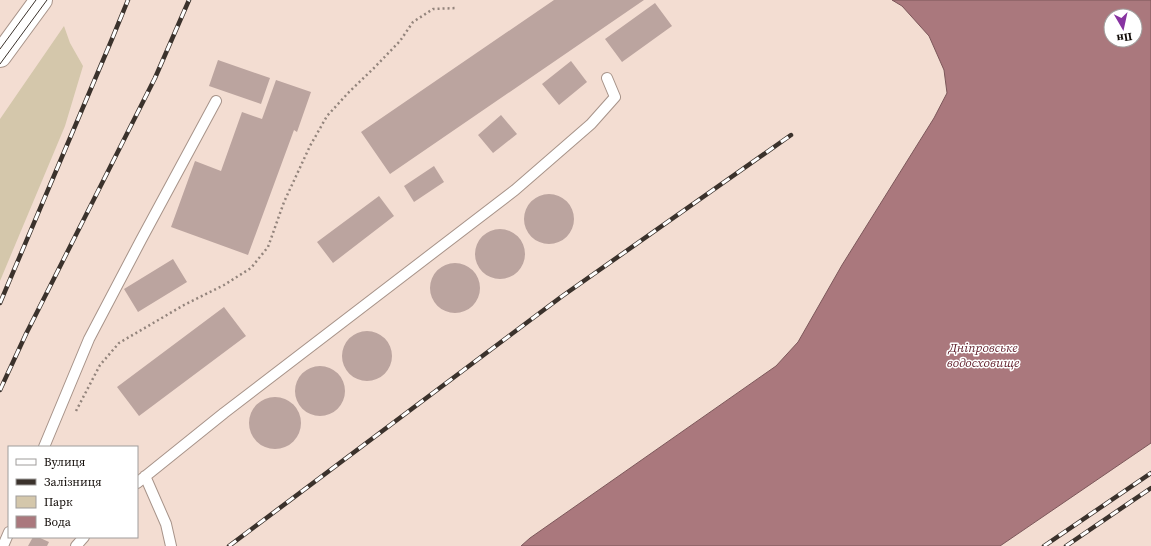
<svg xmlns="http://www.w3.org/2000/svg" width="1151" height="546" viewBox="0 0 1151 546" font-family="'Source Serif 4',serif">
  <style>
    .green { fill: #d4c7ab }
    .water { fill: #aa787d; stroke: #7c575a; fill-rule: evenodd }
    .building { fill: #bba49f }
    .lines { fill: none; stroke-linecap: round; stroke-linejoin: round }
    .lane-casing { stroke: #a79389; stroke-width: 12 }
    .secondary-casing { stroke: #a79389; stroke-width: 24 }
    .path { stroke: #93847c; stroke-width: 2.5; stroke-dasharray: 2 3; stroke-linecap: butt }
    .lane { stroke: #fff; stroke-width: 10 }
    .secondary { stroke: #fff; stroke-width: 22 }
    .tram { stroke: #3b322c; stroke-width: 1 }
    .rail-casing { stroke: #3b322c; stroke-width: 4.5 }
    .rail { stroke: #fff; stroke-width: 3; stroke-dasharray: 9; stroke-linecap: butt }
    .labels { text-anchor: middle; dominant-baseline: central; stroke-width: 3; stroke-linejoin: round; paint-order: stroke }
    .water-label { font-size: 13px; font-style: italic; fill: #64232f; stroke: #fff }
  </style>
  <rect width="100%" height="100%" fill="#f3ddd2"/>
  <!-- green -->
  <path class="green" d="M64 26 70 43 83 66 65 126 0 281V119Z"/>
  <!-- water -->
  <path class="water" d="M892 0H1151V443L1000 546H521L530 538 776 366 798 342 842 265 934 118 947 93 944 70 929 36 902 6ZM1111 16H1135V40H1111Z"/>
  <!-- building -->
  <path class="building" d="M554 0H644L390 174 361 132Z
    M655 3 672 26 622 62 605 39Z
    M218 60 270 78 261 104 209 86Z
    M571 61 587 82 559 105 542 84Z
    M276 80 311 92 297 132 294 130 248 255 171 227 195 161 221 171 242 112 262 119Z
    M501 115 517 134 493 153 478 135Z
    M434 166 444 182 414 202 404 186Z
    M524 219a25 25 0 1 1 50 0a25 25 0 1 1-50 0Z
    M379 196 394 216 333 263 317 242Z
    M475 254a25 25 0 1 1 50 0a25 25 0 1 1-50 0Z
    M173 259 187 282 138 312 124 289Z
    M430 288a25 25 0 1 1 50 0a25 25 0 1 1-50 0Z
    M224 307 246 336 139 416 117 387Z
    M342 356a25 25 0 1 1 50 0a25 25 0 1 1-50 0Z
    M295 391a25 25 0 1 1 50 0a25 25 0 1 1-50 0Z
    M249 423a26 26 0 1 1 52 0a26 26 0 1 1-52 0Z
    M33 537H38L49 542 47 546H28Z"/>
  <g class="lines">
    <!-- lane casing -->
    <g class="lane-casing">
      <path id="lane" d="M44 447 89 339 141 240 216 101
        M145 476 166 524 171 546
        M137 483 224 413 515 190 591 124 615 97 607 78
        M3 546 9 532
        M76 546 84 537"/>
    </g>
    <!-- secondary casing -->
    <g class="secondary-casing">
      <path id="secondary" d="M0 56 41 0"/>
    </g>
    <!-- path -->
    <path class="path" d="M76 411 100 365 119 343 184 305 224 285 251 268 268 247 284 202 310 146 327 116 349 92 374 68 400 41 413 22 433 9 457 8"/>
    <!-- lane -->
    <use href="#lane" class="lane"/>
    <!-- secondary -->
    <use href="#secondary" class="secondary"/>
    <!-- tram -->
    <path class="tram" d="M0 49 36 0
      M0 64 47 0"/>
    <!-- rail casing -->
    <g class="rail-casing">
      <path id="rail" d="M0 303 112 39 128 0
        M0 390 26 334 155 78 189 0
        M229 546 561 297 791 135
        M1044 546 1151 473
        M1066 546 1151 488"/>
    </g>
    <!-- rail -->
    <use href="#rail" class="rail"/>
  </g>
  <g class="labels">
    <!-- water labels -->
    <g class="water-label">
      <text x="983" y="347">Дніпровське<tspan x="983" dy="15">водосховище</tspan></text>
    </g>
  </g>
  <!-- legend -->
  <rect x="8" y="446" width="130" height="92" fill="#ffffff" stroke="#a09d9c"/>
  <rect x="16" y="459" width="20" height="6" fill="#ffffff" stroke="#a09d9c"/>
  <text x="44" y="466" font-size="12" fill="#110b07">Вулиця</text>
  <rect x="16" y="479" width="20" height="6" fill="#3b322c" stroke="#a09d9c"/>
  <text x="44" y="486" font-size="12" fill="#110b07">Залізниця</text>
  <rect x="16" y="496" width="20" height="12" fill="#d4c7ab" stroke="#a09d9c"/>
  <text x="44" y="506" font-size="12" fill="#110b07">Парк</text>
  <rect x="16" y="516" width="20" height="12" fill="#aa787d" stroke="#a09d9c"/>
  <text x="44" y="526" font-size="12" fill="#110b07">Вода</text>
  <!-- north arrow -->
  <g transform="translate(1123 28) rotate(171)"><circle r="19" fill="#ffffff" stroke="#a09d9c"/>
  <path d="M0-3L7 15L0 10L-7 15Z" fill="#8733a1"/>
  <text y="-6" font-size="11" font-weight="bold" text-anchor="middle" fill="#110b07">Пн</text>
  </g>
</svg>
